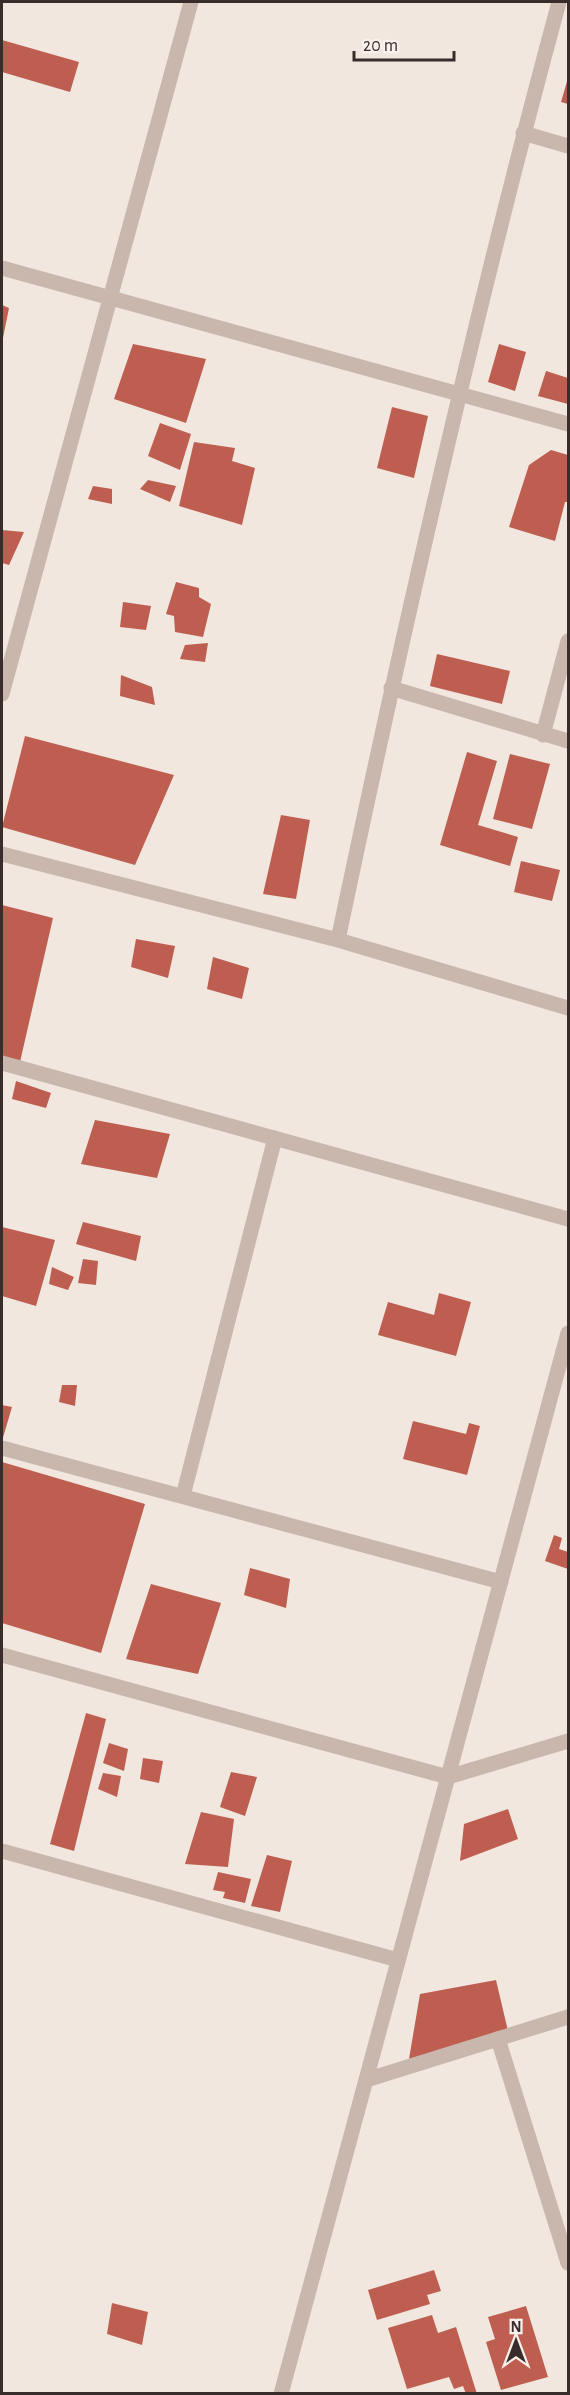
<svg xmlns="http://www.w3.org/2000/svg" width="570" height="2395" viewBox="0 0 570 2395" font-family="'Alegreya Sans',sans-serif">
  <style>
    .building { fill: #be5e50 }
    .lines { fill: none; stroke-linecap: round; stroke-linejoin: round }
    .service { stroke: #c9b6ac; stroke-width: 15 }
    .minor { stroke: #c9b6ac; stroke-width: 15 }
  </style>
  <rect width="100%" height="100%" fill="#f1e7df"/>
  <!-- building -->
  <path class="building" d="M2 40 79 62 70 92 2 72Z
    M568 78V104L561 102Z
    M2 305 9 308 3 338H2Z
    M133 344 206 359 186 423 114 399Z
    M499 344 526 352 515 391 488 382Z
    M546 371 568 378V404L538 396Z
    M392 407 428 416 414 478 377 468Z
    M160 423 191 434 180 470 148 456Z
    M194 442 235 448 232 461 255 468 242 525 179 506Z
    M551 450 568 455V502H565L555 541 509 527 529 465Z
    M148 480 176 486 170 502 140 489Z
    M93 486 112 489V504L88 499Z
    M2 530 24 532 9 565 2 563Z
    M176 582 199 588V597L211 604 203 637 175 632 174 616 166 614Z
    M123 602 151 606 146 630 120 627Z
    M208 643 205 662 180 659 185 645Z
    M437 654 510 671 502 704 430 686Z
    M121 675 152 687 155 705 120 696Z
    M25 736 174 775 135 865 2 827Z
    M467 752 497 761 478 825 518 837 510 866 440 845Z
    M510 754 550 764 532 829 493 819Z
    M281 815 310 820 296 899 263 894Z
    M521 861 560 870 552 901 514 892Z
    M2 905 53 918 20 1062 2 1057Z
    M136 939 175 946 168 978 131 967Z
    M213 957 249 968 242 999 207 989Z
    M16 1081 51 1093 46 1108 12 1099Z
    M95 1120 170 1134 157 1178 81 1164Z
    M83 1222 141 1236 136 1261 76 1244Z
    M2 1227 55 1240 36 1306 2 1296Z
    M83 1259 98 1261 96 1285 78 1283Z
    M52 1267 74 1277 68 1290 49 1284Z
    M439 1293 471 1302 456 1356 378 1335 388 1302 434 1315Z
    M62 1385H77L75 1406 59 1402Z
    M2 1405 12 1407 2 1441Z
    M413 1421 466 1434 469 1423 480 1426 467 1475 403 1459Z
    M2 1462 145 1504 101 1653 2 1623Z
    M554 1535 562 1538 559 1549 568 1552V1569L545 1561Z
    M250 1568 290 1579 286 1608 244 1595Z
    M151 1584 221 1603 198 1674 126 1659Z
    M86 1713 106 1719 74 1851 50 1844Z
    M109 1743 128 1749 124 1771 103 1763Z
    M143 1758 163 1761 159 1783 140 1779Z
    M231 1772 257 1777 245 1816 220 1807Z
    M103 1773 121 1776 117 1797 98 1789Z
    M508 1809 518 1839 460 1861 464 1824Z
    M201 1812 234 1819 228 1867 185 1864Z
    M267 1855 292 1861 280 1912 251 1906Z
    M218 1872 251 1879 245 1903 223 1898 225 1892 213 1890Z
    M496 1980 508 2031 409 2059 420 1994Z
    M434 2270 441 2291 427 2295 430 2304 377 2320 368 2290Z
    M112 2303 148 2312 142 2345 107 2334Z
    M526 2306 548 2377 501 2390 486 2342 495 2339 488 2317Z
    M432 2315 438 2333 456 2327 477 2394H466L463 2386 454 2389 449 2377 407 2389 388 2328Z"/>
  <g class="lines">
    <!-- service -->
    <path class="service" d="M498 2039 568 2263"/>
    <!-- minor -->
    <path class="minor" d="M523 133 568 146
      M2 268 568 424
      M391 688 568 741
      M2 694 191 2
      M543 735 568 641
      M2 854 338 940 568 1008
      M338 940C404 625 475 312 559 2
      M2 1063 568 1219
      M2 1448 501 1582
      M183 1496 275 1138
      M2 1655 448 1777 568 1741
      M2 1851 398 1960
      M366 2080 568 2017
      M281 2394 568 1333"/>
  </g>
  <!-- border -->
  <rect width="570" height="2395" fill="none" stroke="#382d2a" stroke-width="6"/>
  <!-- north arrow -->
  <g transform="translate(516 2341)" stroke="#f9f1ec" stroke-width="4.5" paint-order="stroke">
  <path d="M0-4.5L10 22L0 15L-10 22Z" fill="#382d2a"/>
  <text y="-9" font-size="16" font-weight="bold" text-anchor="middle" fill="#382d2a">N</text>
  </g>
  <!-- scale -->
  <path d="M354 51v9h100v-9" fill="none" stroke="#382d2a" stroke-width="3"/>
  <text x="363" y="51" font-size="18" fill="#382d2a" stroke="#f9f1ec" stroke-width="4.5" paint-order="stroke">20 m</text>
</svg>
